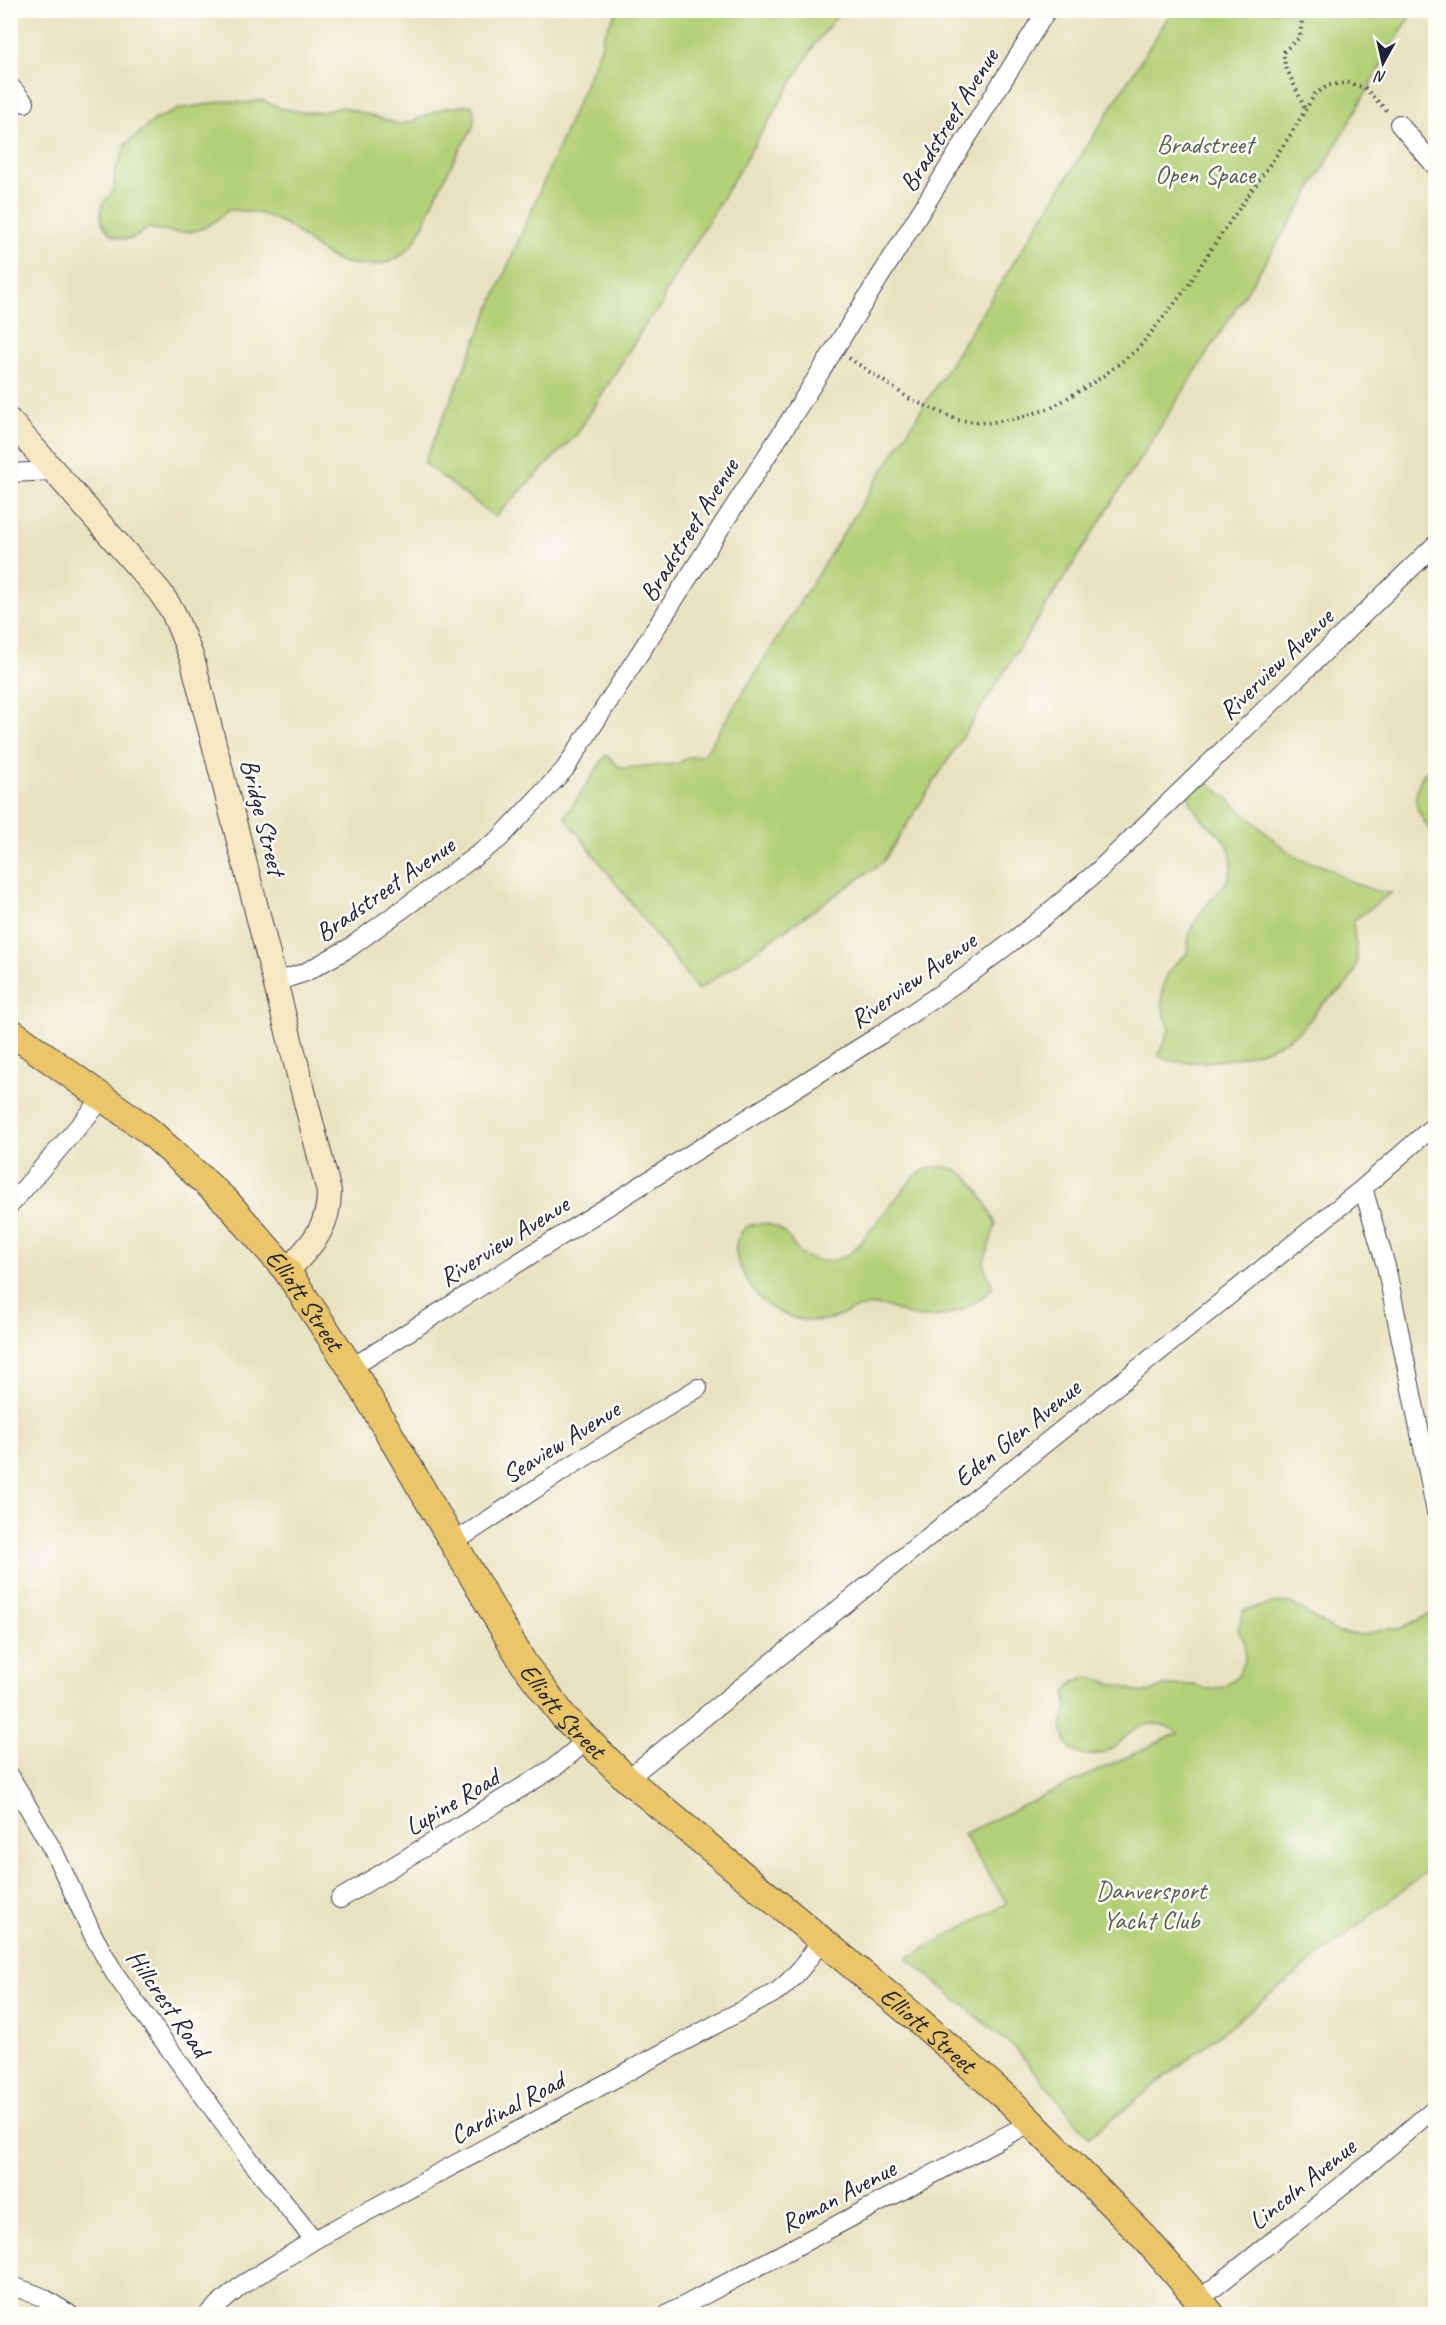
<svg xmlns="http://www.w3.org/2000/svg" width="1446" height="2325" viewBox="0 0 1446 2325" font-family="Caveat,sans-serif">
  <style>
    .green { fill: #b4d077; stroke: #6b7959; stroke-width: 1.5 }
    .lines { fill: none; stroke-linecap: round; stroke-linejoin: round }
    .street-casing { stroke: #403f4f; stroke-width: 20 }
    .secondary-casing { stroke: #403f4f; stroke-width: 26 }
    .primary-casing { stroke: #403f4f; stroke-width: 29 }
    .path { stroke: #403f4f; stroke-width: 4; stroke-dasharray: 1.5 4.5; stroke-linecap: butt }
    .street { stroke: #fff; stroke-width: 18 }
    .secondary { stroke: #f7e8c3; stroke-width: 24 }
    .primary { stroke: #eac669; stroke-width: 27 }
    .labels { text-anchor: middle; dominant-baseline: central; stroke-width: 5; stroke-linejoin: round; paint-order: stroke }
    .street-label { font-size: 26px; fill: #22223b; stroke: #fdfcf7 }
    .park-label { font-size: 26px; fill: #555f50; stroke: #fdfcf7 }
  </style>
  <rect width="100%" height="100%" fill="#fdfcf7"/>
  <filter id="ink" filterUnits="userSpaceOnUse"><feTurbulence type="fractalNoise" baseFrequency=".0167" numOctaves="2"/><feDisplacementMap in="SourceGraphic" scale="12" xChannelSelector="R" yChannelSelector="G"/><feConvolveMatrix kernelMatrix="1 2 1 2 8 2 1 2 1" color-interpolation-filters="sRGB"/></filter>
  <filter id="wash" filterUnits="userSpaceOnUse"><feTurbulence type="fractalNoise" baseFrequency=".008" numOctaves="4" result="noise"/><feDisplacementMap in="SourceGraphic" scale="24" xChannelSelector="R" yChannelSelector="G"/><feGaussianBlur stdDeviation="1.35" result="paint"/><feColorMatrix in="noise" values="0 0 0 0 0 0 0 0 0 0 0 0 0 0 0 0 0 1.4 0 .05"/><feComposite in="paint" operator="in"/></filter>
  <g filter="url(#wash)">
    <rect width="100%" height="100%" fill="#e9e2c0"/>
    <!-- green -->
    <path class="green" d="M617 11H841L815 44 665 293 662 306 649 319 577 434 495 517 424 463 601 47 604 34Z
      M1172 11H1415L1401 31 1303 203 883 862 698 990 565 817 606 755 621 768 677 764 688 757 704 755Z
      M262 100 280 108 301 112H322L342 107 399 124 414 121 444 108 472 105C473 110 475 118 474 123 473 131 465 140 461 147 452 163 444 179 436 196 428 213 422 234 409 248 390 271 349 269 325 254 309 244 298 230 281 222 265 213 246 210 228 210 199 238 184 234 147 228 141 234 135 239 126 239 109 239 97 222 102 206 104 199 111 196 113 190 115 185 114 178 115 172 118 162 124 156 125 145L155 120 179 109 225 101 245 103Z
      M1435 767H1436L1435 837C1418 815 1408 800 1424 773Z
      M1205 781C1237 803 1262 833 1293 855 1304 863 1320 863 1332 870 1350 882 1368 891 1391 893L1353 921C1353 941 1363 958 1351 978 1343 993 1331 995 1321 1005 1315 1012 1311 1020 1304 1026 1279 1053 1224 1063 1189 1062 1179 1062 1166 1062 1159 1055L1170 1027C1155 1000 1161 971 1187 954 1188 946 1188 934 1192 927 1197 917 1206 905 1214 897 1226 884 1236 871 1230 852 1222 827 1195 825 1188 793L1196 784Z
      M934 1167C971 1163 981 1196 996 1224L983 1264 993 1287C971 1310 942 1322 910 1315 902 1313 893 1308 885 1306 879 1305 872 1306 866 1307 855 1307 847 1314 837 1317 801 1329 761 1311 745 1277 739 1265 732 1251 738 1238 747 1218 771 1221 785 1233 790 1238 793 1246 798 1251 816 1267 840 1263 856 1248L913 1178 924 1170Z
      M1282 1602 1291 1603 1338 1633 1365 1635 1380 1629H1399L1435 1612V1865L1089 2137 1016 2049 907 1958 1007 1903 963 1834 1178 1733C1164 1721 1142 1721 1128 1734 1123 1738 1120 1744 1115 1747 1095 1758 1071 1761 1063 1733 1061 1723 1066 1716 1067 1707 1068 1703 1066 1697 1065 1693L1075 1681 1086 1677 1095 1678 1142 1693 1152 1692 1163 1686 1193 1685 1207 1689 1224 1687 1238 1676 1245 1661V1643L1238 1630 1244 1610Z"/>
  </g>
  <g filter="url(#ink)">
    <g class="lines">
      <!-- street casing -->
      <g class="street-casing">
        <path id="street" d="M10 86 25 103
          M1399 124 1436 167
          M10 473 54 471
          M276 982 306 972 349 948 499 839 565 769 799 406 1047 10
          M1363 1188 1386 1266 1436 1512
          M10 1205 104 1097
          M351 1368 880 1035 975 970 1035 924 1098 871 1436 544
          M453 1543 572 1465 698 1388
          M10 1776 54 1852 94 1937 115 1974 250 2160 314 2240
          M627 1779 1363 1188 1436 1124
          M340 1899 555 1767 586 1741
          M10 2285 42 2297 69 2314
          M1199 2300 1375 2159 1436 2107
          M208 2314 242 2285 314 2240 778 1991C797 1976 809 1960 821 1940
          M668 2314 1032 2122"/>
      </g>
      <!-- secondary casing -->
      <g class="secondary-casing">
        <path id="secondary" d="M10 421 160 592 173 612 192 658 329 1192C329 1229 311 1245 287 1271"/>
      </g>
      <!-- primary casing -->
      <g class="primary-casing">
        <g id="primary">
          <path id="s1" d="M10 1031 149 1131 227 1202 287 1271 351 1368 524 1664 564 1717 627 1779 917 2019 1011 2102 1145 2238 1211 2314"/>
        </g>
      </g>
      <!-- path -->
      <path class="path" d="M1303 10 1300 37 1283 52 1285 65 1305 109
        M849 358 910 399 958 420 987 423 1018 418 1051 408 1102 377 1138 349 1186 289 1211 249 1289 137 1315 94 1329 85 1348 83 1365 88 1388 112"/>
      <!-- street -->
      <use href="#street" class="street"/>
      <!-- secondary -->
      <use href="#secondary" class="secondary"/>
      <!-- primary -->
      <use href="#primary" class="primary"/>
    </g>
  </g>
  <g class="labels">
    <!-- street labels -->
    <g class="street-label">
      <text transform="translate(949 120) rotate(-58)">Bradstreet Avenue</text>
      <text transform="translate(689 530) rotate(-58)">Bradstreet Avenue</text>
      <text transform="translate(1276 664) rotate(-44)">Riverview Avenue</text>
      <text transform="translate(263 817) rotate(76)">Bridge Street</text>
      <text transform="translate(385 889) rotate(-35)">Bradstreet Avenue</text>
      <text transform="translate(913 980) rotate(-35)">Riverview Avenue</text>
      <text transform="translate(504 1241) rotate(-32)">Riverview Avenue</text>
      <text stroke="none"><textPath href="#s1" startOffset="402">Elliott Street</textPath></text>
      <text transform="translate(1017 1433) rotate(-39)">Eden Glen Avenue</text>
      <text transform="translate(561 1442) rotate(-32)">Seaview Avenue</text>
      <text stroke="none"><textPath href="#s1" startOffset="888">Elliott Street</textPath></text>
      <text transform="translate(452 1802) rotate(-31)">Lupine Road</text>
      <text transform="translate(168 2003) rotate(55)">Hillcrest Road</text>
      <text stroke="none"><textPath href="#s1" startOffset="1374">Elliott Street</textPath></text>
      <text transform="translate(507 2108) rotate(-28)">Cardinal Road</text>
      <text transform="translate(1302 2184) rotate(-39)">Lincoln Avenue</text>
      <text transform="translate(838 2196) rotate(-28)">Roman Avenue</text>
    </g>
    <!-- park labels -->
    <g class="park-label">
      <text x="1205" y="144">Bradstreet<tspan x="1205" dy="30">Open Space</tspan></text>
      <text x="1151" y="1890">Danversport<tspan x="1151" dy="30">Yacht Club</tspan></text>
    </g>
  </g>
  <!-- margin -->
  <rect width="1446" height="2325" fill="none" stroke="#fdfcf7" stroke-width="36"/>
  <!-- north arrow -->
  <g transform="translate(1383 63) rotate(188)" stroke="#fdfcf7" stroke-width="4.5" paint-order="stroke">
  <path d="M0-4.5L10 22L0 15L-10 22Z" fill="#22223b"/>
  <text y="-9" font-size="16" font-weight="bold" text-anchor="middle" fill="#22223b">N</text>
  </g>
</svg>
